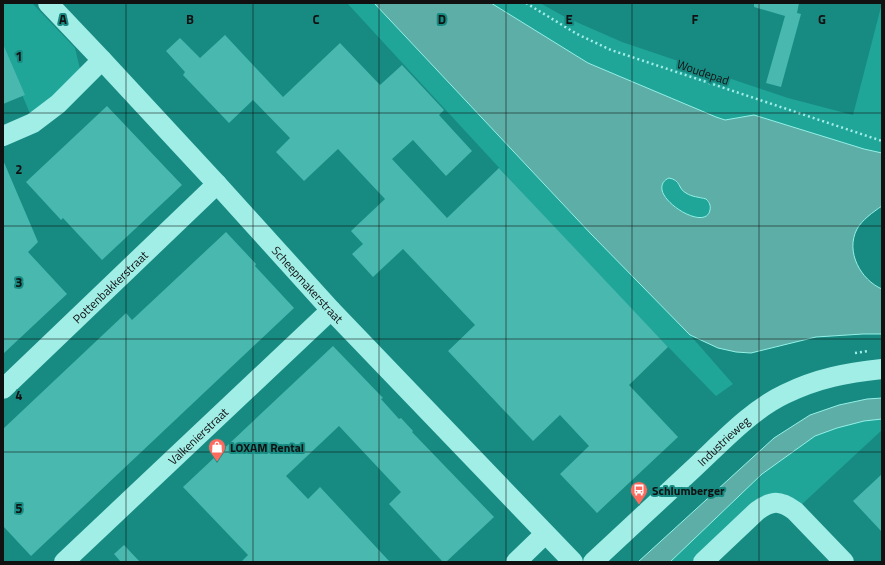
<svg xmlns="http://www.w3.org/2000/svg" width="885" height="565" viewBox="0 0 885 565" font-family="'Titillium Web',sans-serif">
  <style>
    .green { fill: #20a599 }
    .water { fill: #5daea7; stroke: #94f1e7; fill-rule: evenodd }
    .building { fill: #49b8ae }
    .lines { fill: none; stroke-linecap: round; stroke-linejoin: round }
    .path { stroke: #a1eee7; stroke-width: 2.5; stroke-dasharray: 2 3; stroke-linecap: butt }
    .minor { stroke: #a1eee7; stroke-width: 20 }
    .grid { fill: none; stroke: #111; stroke-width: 1; stroke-opacity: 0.55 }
    .labels { text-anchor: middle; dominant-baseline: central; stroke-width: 4; stroke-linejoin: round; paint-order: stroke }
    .street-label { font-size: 12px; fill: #111; stroke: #178b82 }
    .poi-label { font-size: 12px; font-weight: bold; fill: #111; stroke: #178b82; text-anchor: start }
    .grid-label { font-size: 13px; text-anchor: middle; font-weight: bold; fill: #111; stroke: #178b82; stroke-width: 4; stroke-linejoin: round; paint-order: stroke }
  </style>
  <rect width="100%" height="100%" fill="#178b82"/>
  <!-- green -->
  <path class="green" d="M3 3H32L75 48 80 69 72 86 31 116 3 49Z
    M347 3H374L591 234 690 335 733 384 716 396C590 268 469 135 347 3Z
    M491 3H540L565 17 622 42 788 98 853 115 882 3V153L864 149 754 115 725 120 716 117 588 63Z
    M669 178C678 180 678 186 684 191 691 196 698 197 705 199 709 202 711 205 710 210 706 230 665 206 662 190 661 184 664 180 669 178Z
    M882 419V430L800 506 785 494H775L695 562H670L762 474 815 436 837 428 864 421Z"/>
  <!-- water -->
  <path class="water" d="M374 3H491L588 63 716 117 725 120 754 115 864 149 882 153V206C873 212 862 220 857 229 845 252 861 280 882 289V334H863L816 337 751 353 736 352 718 348 690 335 591 234ZM669 178C681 180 678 189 686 193 692 197 699 197 706 199 709 202 711 205 710 210 706 230 665 206 662 190 661 184 664 180 669 178Z
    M882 398V419L864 421 837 428 815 436 762 474 670 562H638L774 438 810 415 839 405 867 399Z"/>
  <!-- building -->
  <path class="building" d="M754 3H799L797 13 801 14 781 87 766 83 785 16 754 7Z
    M225 35 283 97 340 43 380 85 402 65 444 110 439 115 472 151 446 176 413 140 392 159 447 218 499 168 668 347 629 385 678 437 597 513 560 474 589 446 560 415 533 441 448 351 475 325 403 249 373 277 352 254 363 244 351 231 385 199 338 149 304 181 276 152 290 138 253 100 229 123 183 75 185 72 166 51 180 38 200 58Z
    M3 44 25 95 3 104Z
    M107 106 182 185 102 260 63 218 61 220 26 182Z
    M3 160 38 242 28 252 67 294 3 354Z
    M226 232 256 264 255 266 294 308 31 556 3 526V429L126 313 132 320Z
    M333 346 383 398 381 399 399 419 401 418 413 431 412 432 494 517 446 562H443L389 504 401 492 339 426 286 476 308 499 320 487 390 562H241L248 555 183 487Z
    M882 474V532L853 501Z
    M124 545 140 562H121L114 554Z"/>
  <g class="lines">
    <!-- path -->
    <path class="path" d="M526 3 577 34 611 50 882 141
      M855 353 868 351"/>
    <!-- minor -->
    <g class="minor">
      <path id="s1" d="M48 3 102 60 217 184 331 310 573 562"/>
      <path d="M3 136 33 123 58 104 102 60"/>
      <path id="s2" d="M3 389 217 184"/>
      <path id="s3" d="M64 562 331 310"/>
      <path d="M516 562 545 534"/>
      <path id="s4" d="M593 562C626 531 660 500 693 469 721 443 751 410 785 394 818 378 846 373 882 369"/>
      <path d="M703 562 757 511C772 500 780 500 795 511L844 562"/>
    </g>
  </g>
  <!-- grid -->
  <path class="grid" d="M126 3V562M253 3V562M379 3V562M506 3V562M632 3V562M759 3V562M3 113H882M3 226H882M3 339H882M3 452H882"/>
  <!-- icons -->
  <defs>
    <g id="shop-pin" transform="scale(0.9)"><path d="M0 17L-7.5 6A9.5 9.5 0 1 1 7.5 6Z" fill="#ff6a5f" stroke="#178b82"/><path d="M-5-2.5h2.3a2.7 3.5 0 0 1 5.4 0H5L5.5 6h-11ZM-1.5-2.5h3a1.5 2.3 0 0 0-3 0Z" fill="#fff"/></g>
    <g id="bus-pin" transform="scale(0.9)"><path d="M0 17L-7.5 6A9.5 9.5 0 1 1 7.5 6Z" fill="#ff6a5f" stroke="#178b82"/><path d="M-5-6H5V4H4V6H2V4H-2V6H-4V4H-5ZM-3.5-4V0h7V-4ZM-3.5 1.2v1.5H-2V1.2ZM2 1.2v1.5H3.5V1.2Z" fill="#fff"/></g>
  </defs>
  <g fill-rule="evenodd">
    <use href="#shop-pin" x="217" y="447"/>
    <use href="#bus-pin" x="639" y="490"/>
  </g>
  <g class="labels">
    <!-- street labels -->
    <g class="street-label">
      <text transform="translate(703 72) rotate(19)">Woudepad</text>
      <text stroke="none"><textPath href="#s1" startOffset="383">Scheepmakerstraat</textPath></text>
      <text stroke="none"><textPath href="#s2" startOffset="148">Pottenbakkerstraat</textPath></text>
      <text stroke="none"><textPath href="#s3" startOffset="184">Valkenierstraat</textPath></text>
      <text stroke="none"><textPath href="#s4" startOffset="178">Industrieweg</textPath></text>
    </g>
    <!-- poi labels -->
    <g class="poi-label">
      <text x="230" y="447">LOXAM Rental</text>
      <text x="652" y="490">Schlumberger</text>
    </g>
  </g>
  <g class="grid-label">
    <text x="63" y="24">A</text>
    <text x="190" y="24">B</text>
    <text x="316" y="24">C</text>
    <text x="442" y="24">D</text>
    <text x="569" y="24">E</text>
    <text x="695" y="24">F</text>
    <text x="822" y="24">G</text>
    <text x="19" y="61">1</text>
    <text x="19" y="174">2</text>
    <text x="19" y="287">3</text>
    <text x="19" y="400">4</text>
    <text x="19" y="513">5</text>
  </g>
  <!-- border -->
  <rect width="885" height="565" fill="none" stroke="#111111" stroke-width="8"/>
</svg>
